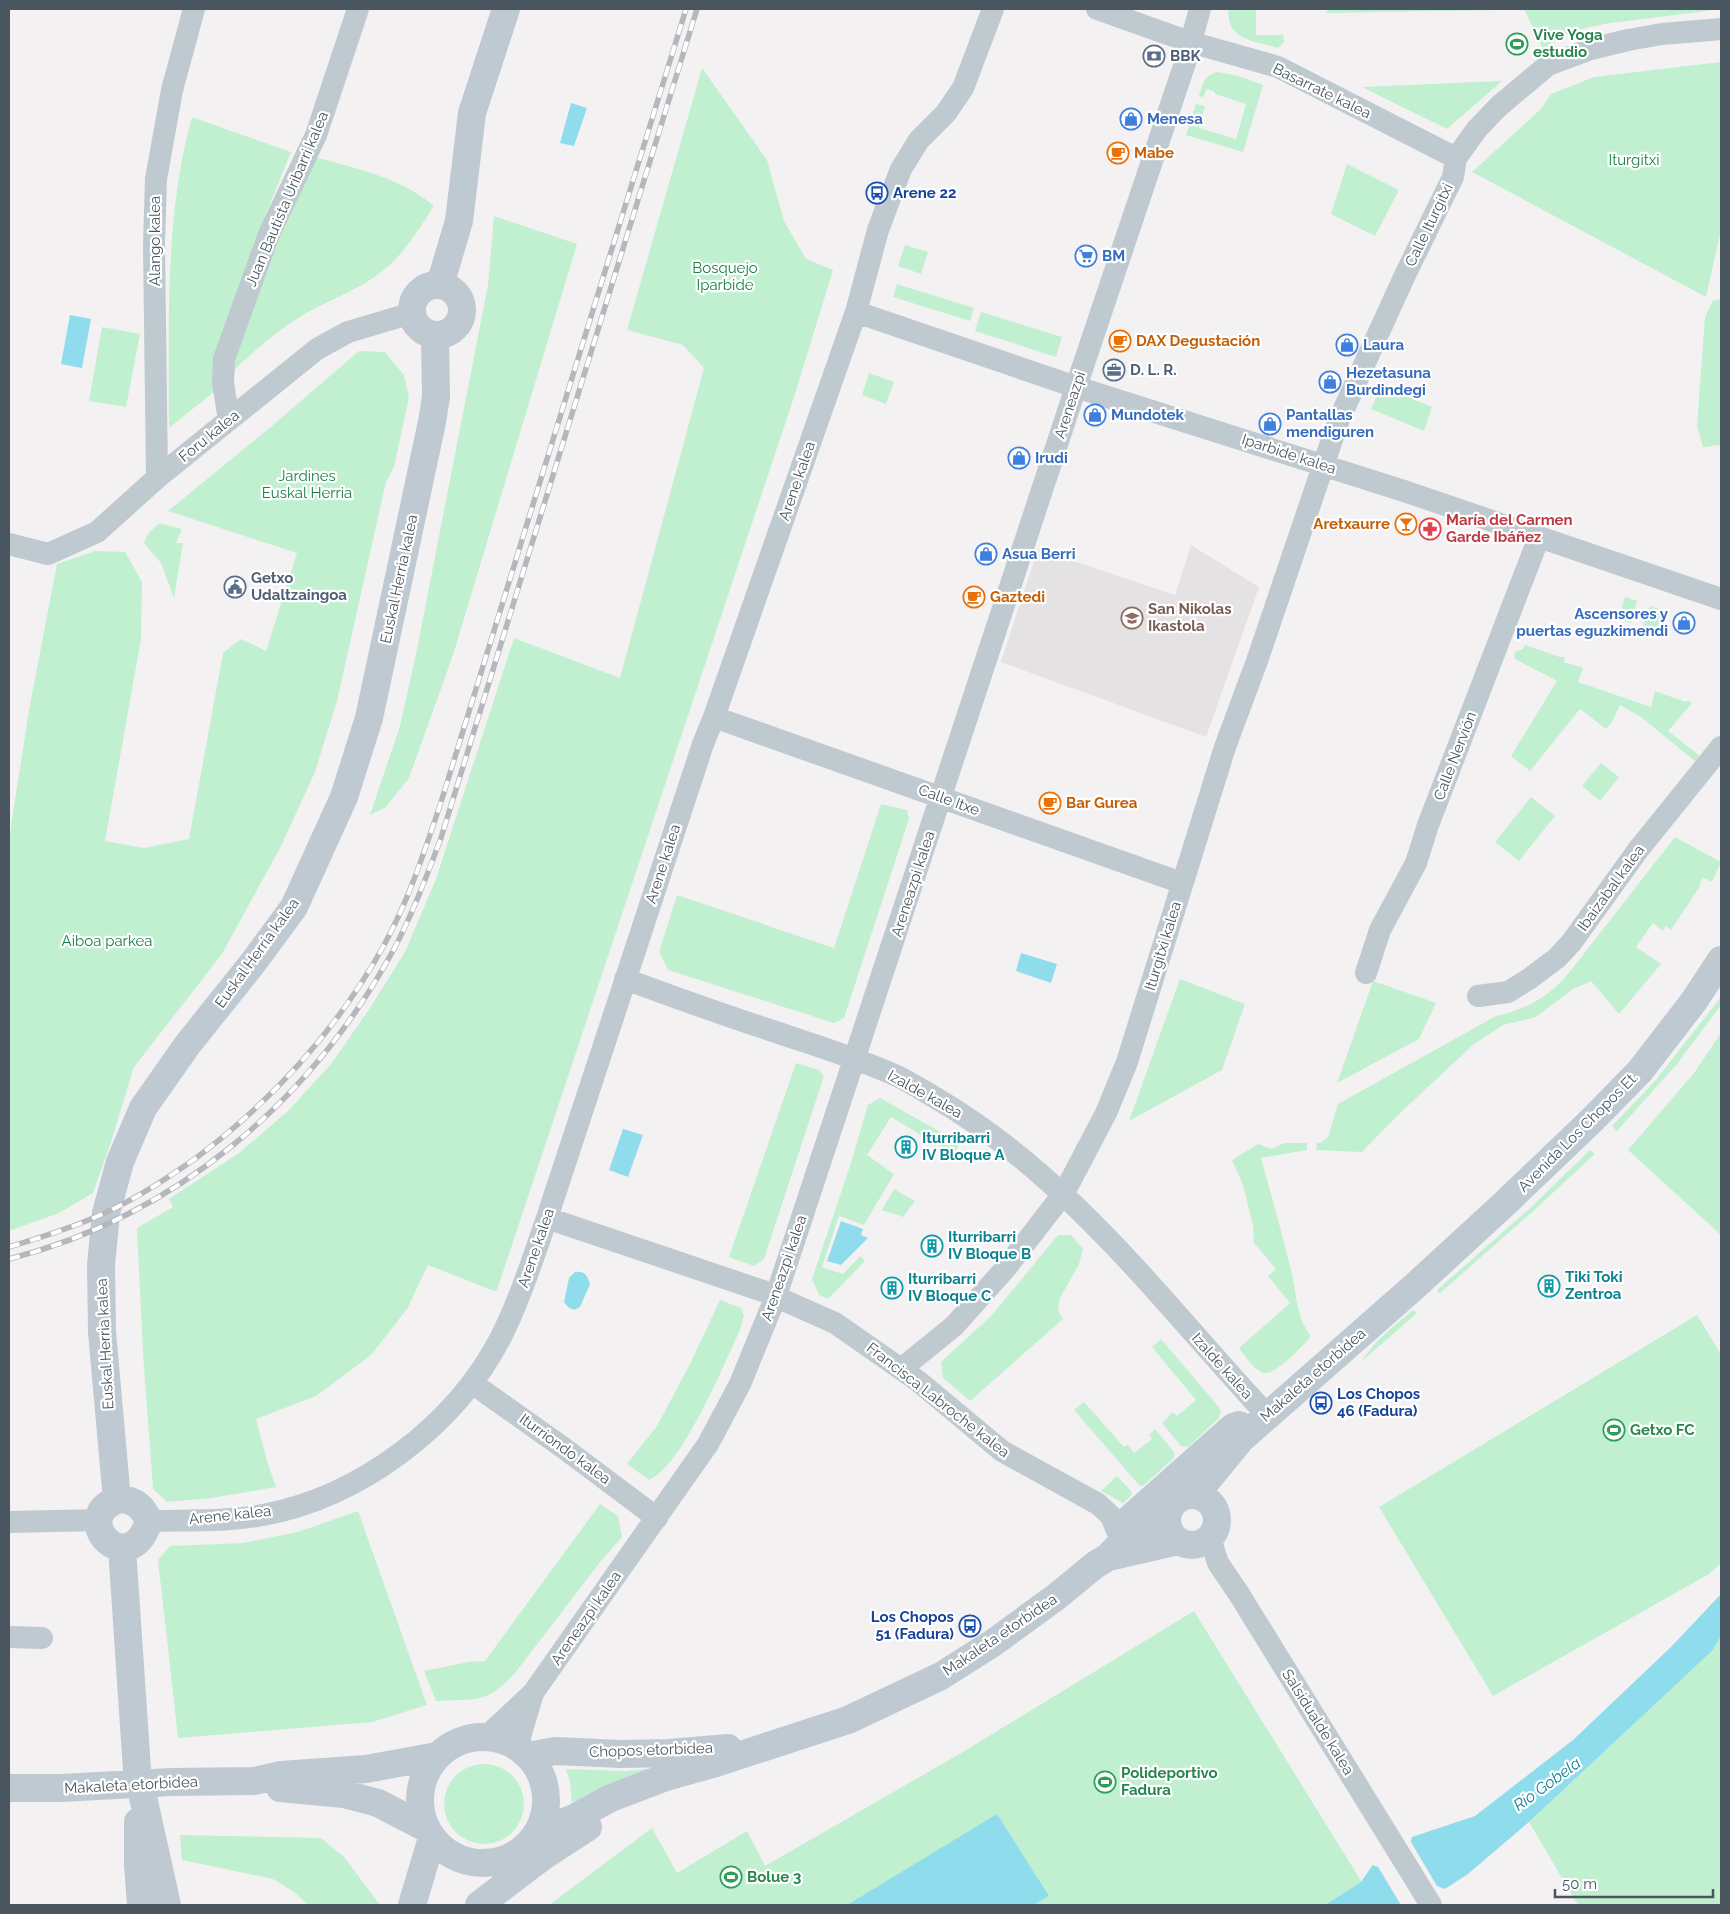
<svg xmlns="http://www.w3.org/2000/svg" width="1730" height="1914" viewBox="0 0 1730 1914" font-family="Raleway,sans-serif">
  <style>
    .education { fill: #e5e2e4 }
    .green { fill: #c1f0d1 }
    .water { fill: #8fddec }
    .pier { fill: #f4f1f2 }
    .lines { fill: none; stroke-linecap: round; stroke-linejoin: round }
    .street { stroke: #bfc9d0; stroke-width: 22 }
    .secondary { stroke: #bec9d2; stroke-width: 28 }
    .rail-casing { stroke: #b4b7bb; stroke-width: 5.5 }
    .rail { stroke: #fff; stroke-width: 4; stroke-dasharray: 11; stroke-linecap: butt }
    .secondary-bridge { stroke: #bec9d2; stroke-width: 28 }
    .labels { text-anchor: middle; dominant-baseline: central; stroke-width: 4.5; stroke-linejoin: round; paint-order: stroke }
    .leisure-label { font-size: 15px; font-weight: bold; fill: #27864d; stroke: #fff; text-anchor: start }
    .service-label { font-size: 15px; font-weight: bold; fill: #4e5e75; stroke: #fff; text-anchor: start }
    .street-label { font-size: 15px; fill: #49565f; stroke: #fff }
    .shop-label { font-size: 15px; font-weight: bold; fill: #366cbe; stroke: #fff; text-anchor: start }
    .food-label { font-size: 15px; font-weight: bold; fill: #c56008; stroke: #fff; text-anchor: start }
    .park-label { font-size: 15px; fill: #198148; stroke: #fff }
    .transit-label { font-size: 15px; font-weight: bold; fill: #164399; stroke: #fff; text-anchor: start }
    .health-label { font-size: 15px; font-weight: bold; fill: #be3a42; stroke: #fff; text-anchor: start }
    .education-label { font-size: 15px; font-weight: bold; fill: #785e54; stroke: #fff; text-anchor: start }
    .culture-label { font-size: 15px; font-weight: bold; fill: #0d838f; stroke: #fff; text-anchor: start }
    .water-label { font-size: 16px; font-style: italic; fill: #0e8096; stroke: #fff }
  </style>
  <rect width="100%" height="100%" fill="#f4f1f2"/>
  <!-- education -->
  <path class="education" d="M1191 545 1259 587 1206 737 1001 662 1038 549 1175 595Z"/>
  <!-- green -->
  <path class="green" d="M1229 9H1256V35H1283L1284 42 1278 48C1255 41 1225 40 1229 9Z
    M1329 9H1503L1501 10 1325 13Z
    M1524 9H1721L1611 23 1589 27 1566 34 1543 49Z
    M1721 62V230L1706 297 1472 172 1541 109 1551 94 1594 77Z
    M702 68 767 160 784 221 806 259 833 270 794 397 497 1290 494 1291 428 1265 407 1309 371 1355 316 1396 256 1419 267 1461 276 1487 211 1498 167 1502 153 1489 143 1353 137 1228 173 1207 169 1199 239 1153 288 1111 331 1064 370 1008 405 952 436 879 514 638 620 678 704 368 683 345 627 330Z
    M1218 72 1238 76 1263 85 1243 152 1186 135 1196 104 1205 106 1199 128 1236 139 1246 104 1215 94V92L1207 89 1203 97 1199 96C1203 83 1204 75 1218 72Z
    M1500 81 1501 82 1447 129 1362 87Z
    M192 117 291 152 255 241 215 391 169 428C169 325 164 217 192 117Z
    M305 154C348 167 400 176 434 206 419 229 406 251 385 269 363 288 334 298 308 312 280 328 254 351 230 374Z
    M1347 164 1399 190 1375 236 1331 214Z
    M494 216 577 244 453 655 409 778 386 807 370 815 400 726 417 649 488 285Z
    M905 245 928 252 921 274 898 266Z
    M897 284 974 308 970 321 893 297Z
    M1719 299 1721 301V445L1703 447 1697 426 1705 317 1713 301Z
    M981 312 1062 337 1056 357 975 331Z
    M102 327 140 334 126 407 89 401Z
    M359 351 385 352 404 375 409 397 394 467 386 482 337 701 315 772 280 848 222 954 134 1067 110 1145 93 1193 59 1213 9 1231V839L29 710 57 564 95 551 125 552 142 582 141 639 105 841 144 848 189 839 223 653 241 639 266 651 297 553 168 511 273 425Z
    M869 373 894 382 886 404 862 395Z
    M1381 385 1432 407 1424 431 1371 409Z
    M159 523 182 529 176 543H183L174 598 161 563 144 543 147 535Z
    M1625 597 1637 601 1631 623 1618 619Z
    M1650 606 1665 611 1658 632 1642 628Z
    M1525 645 1560 657H1565L1564 662 1583 668 1578 682 1651 707 1655 691 1686 702 1688 700 1692 703 1668 731 1700 756 1695 761 1641 717 1620 705 1612 722 1606 729 1580 709 1530 771 1511 756 1557 681 1515 659 1514 655 1515 652 1523 649Z
    M1601 763 1619 777 1600 801 1582 786Z
    M1531 797 1555 816 1519 861 1495 842Z
    M881 804 907 810 909 819 844 1018 834 1023 668 970 659 952 677 895 834 948Z
    M1675 837 1721 862 1712 882 1703 878 1699 885 1700 886 1671 930 1666 926 1663 931 1653 923 1636 947 1661 964 1619 1014 1591 981 1573 989 1536 1017 1503 1025 1474 1044 1396 1117 1362 1152 1316 1150 1317 1143H1321L1328 1137 1338 1104 1496 1016C1527 1009 1547 998 1568 974Z
    M1180 979 1245 1004 1222 1070 1129 1121Z
    M1373 981 1436 1003 1419 1039 1337 1083Z
    M1721 997V1005L1677 1064 1617 1131 1612 1126 1655 1081Z
    M1721 1033V1235L1628 1150 1694 1073Z
    M796 1063 819 1070 824 1076 764 1259 754 1266 729 1257Z
    M880 1098 960 1143 954 1155 891 1117 867 1155 894 1174 864 1225 839 1216 822 1267 843 1274 860 1256 865 1261 828 1299 819 1295 812 1279 851 1163 868 1105Z
    M1284 1143H1307V1150L1261 1158C1271 1194 1281 1230 1290 1266 1296 1288 1296 1317 1310 1335L1309 1339C1300 1348 1275 1376 1263 1373 1253 1369 1245 1356 1239 1348L1290 1303 1268 1276 1276 1269 1254 1243 1253 1225 1243 1185 1232 1160 1258 1144 1272 1149Z
    M1590 1150 1595 1154 1531 1213 1439 1294 1437 1290 1528 1210Z
    M894 1189 915 1201 903 1217 882 1210Z
    M1058 1235H1071L1083 1249 1079 1264 1060 1298 1058 1311 1063 1319 970 1401 943 1378 941 1362 992 1315Z
    M720 1300 741 1308 744 1315 740 1330C724 1364 682 1467 649 1480L627 1464 657 1426 691 1362Z
    M1413 1310 1417 1313 1361 1362C1375 1340 1394 1326 1413 1310Z
    M1697 1315 1721 1354V1563L1709 1574 1493 1696 1379 1507Z
    M1161 1339 1218 1406 1221 1412 1219 1418 1188 1447 1181 1446 1162 1423 1173 1412 1177 1416 1196 1400 1152 1347Z
    M1084 1402 1124 1447 1128 1445 1134 1453 1152 1439 1149 1435 1155 1429 1174 1452V1458L1143 1486 1139 1485 1074 1410Z
    M1117 1476 1131 1491 1132 1495 1123 1503 1101 1491Z
    M600 1504 618 1516 622 1537 601 1561 515 1673C486 1705 474 1699 436 1701L424 1671 469 1662 485 1661Z
    M358 1511 427 1705 372 1722 178 1738 158 1560 170 1546 243 1543 298 1532Z
    M1194 1611 1376 1905H549L652 1828 677 1873 747 1831 765 1866 961 1753Z
    M1721 1636V1905H1578L1529 1822 1713 1650Z
    M444 1804a40 40 0 1 1 80 0a40 40 0 1 1-80 0Z
    M665 1767 598 1790 572 1803 570 1782 566 1769 626 1771Z
    M180 1835 321 1838 345 1858 380 1905H308L294 1892 273 1879 182 1860Z"/>
  <!-- water -->
  <path class="water" d="M571 103 587 108 574 146 560 143Z
    M70 315 91 319 82 368 61 364Z
    M1021 953 1057 964 1051 983 1016 971Z
    M623 1129 643 1135 628 1177 609 1170Z
    M841 1221 863 1229 861 1235 868 1238 841 1265 827 1261Z
    M575 1272C585 1271 587 1275 590 1284L580 1307 574 1310 568 1307 564 1302 569 1278Z
    M1721 1594V1636L1713 1650 1529 1822 1468 1874 1420 1905H1325L1361 1882 1378 1857 1409 1838 1475 1816 1573 1740 1671 1647Z
    M997 1814 1049 1896 1033 1905H847Z"/>
  <!-- pier -->
  <path class="pier" d="M1412 1834 1411 1842 1437 1886 1447 1890 1425 1905H1401L1378 1867 1370 1864 1376 1855Z"/>
  <g class="lines">
    <!-- street -->
    <path class="street" d="M1097 9 1190 42 1278 67 1456 158
      M856 312 1076 387 1404 491 1721 599
      M229 420 223 383 224 359 269 234 316 135 358 9
      M157 478 154 244 156 179 172 90 194 9
      M9 544 48 554 97 532 157 478 317 349 348 332 412 313
      M714 717 1182 883
      M1366 973 1380 930 1416 863 1428 825 1539 537
      M625 979C671 996 718 1013 764 1028 810 1044 856 1057 899 1077 911 1083 922 1090 934 1097 1069 1175 1162 1302 1267 1415
      M1478 996 1508 992 1529 979 1557 958 1571 943 1638 850 1721 747
      M547 1218 763 1291 835 1323 918 1381 1002 1451 1098 1504 1111 1516 1117 1531
      M901 1369 954 1326 1005 1269 1064 1193 1106 1113 1127 1062 1225 747 1257 661 1338 422 1405 275 1453 177 1456 158 1477 129 1498 107 1548 65 1591 49 1628 40 1662 34 1721 29
      M472 1383 565 1449 657 1518
      M149 1521C187 1520 226 1522 263 1515 360 1497 455 1426 501 1337 520 1299 533 1258 547 1218L703 744 714 717 856 312 878 230 901 169 919 140 946 113 963 88 993 9
      M9 1522 99 1520
      M1210 1538 1218 1563 1239 1594 1431 1905
      M9 1637 42 1638
      M486 1737 533 1693 708 1444 740 1384 776 1296 1076 387 1185 63 1200 9
      M517 1747 533 1693"/>
    <!-- secondary -->
    <path class="secondary" d="M412 310a25 25 0 1 1 50 0a25 25 0 1 1-50 0Z
      M440 285 459 221 472 113 506 9
      M1195 1495 1241 1439 1415 1286 1502 1206 1591 1121 1640 1071 1694 1001 1721 960
      M1167 1520a25 25 0 1 1 50 0a25 25 0 1 1-50 0Z
      M120 1499C136 1500 143 1508 149 1521 128 1585 66 1515 120 1499Z
      M117 1500 102 1332 101 1265 106 1213 120 1162 143 1108 188 1044 252 964 294 907 344 797 369 718 432 422 436 397 435 336
      M1126 1522 1233 1427 1239 1425
      M122 1548 137 1770
      M1108 1557 1178 1541
      M420 1800a63 63 0 1 1 126 0a63 63 0 1 1-126 0Z
      M528 1756 555 1751 621 1754 669 1753 728 1748
      M9 1788H61L172 1782 254 1781 281 1775 366 1769 437 1756
      M280 1788 344 1794 378 1803 426 1828
      M536 1834 574 1818 611 1798 666 1777 716 1763 848 1720 941 1676 993 1643 1056 1597 1095 1565 1108 1557 1136 1527 1150 1518 1167 1516
      M412 1905 432 1838
      M479 1905 542 1857 588 1827"/>
    <!-- rail casing -->
    <g class="rail-casing">
      <path id="rail" d="M9 1247C39 1238 69 1229 98 1216 133 1201 165 1180 196 1158 272 1101 336 1031 383 947 409 900 425 850 442 799L686 9
        M9 1259C177 1216 312 1100 394 949 413 913 427 875 441 838L697 9"/>
    </g>
    <!-- rail -->
    <use href="#rail" class="rail"/>
    <!-- secondary-bridge -->
    <path class="secondary-bridge" d="M137 1770 167 1905
      M138 1822V1864L141 1905"/>
  </g>
  <!-- icons -->
  <defs>
    <g id="stadium-ring" transform="scale(1.125)"><circle r="9.5" fill="#fff" stroke="#2e9e5b" stroke-width="1.5"/><path d="M0-5a6.5 5 0 1 0 0 10a6.5 5 0 1 0 0-10ZM-3.5-1.8h7v3.6h-7Z" fill="#2e9e5b"/></g>
    <g id="bank-ring" transform="scale(1.125)"><circle r="9.5" fill="#fff" stroke="#5c6f8a" stroke-width="1.5"/><path d="M-6-4H6V4H-6ZM0-2.3a2.3 2.3 0 1 0 0 4.6a2.3 2.3 0 1 0 0-4.6Z" fill="#5c6f8a"/></g>
    <g id="shop-ring" transform="scale(1.125)"><circle r="9.5" fill="#fff" stroke="#3f7fe0" stroke-width="1.5"/><path d="M-5-2.5h2.3a2.7 3.5 0 0 1 5.4 0H5L5.5 6h-11ZM-1.5-2.5h3a1.5 2.3 0 0 0-3 0Z" fill="#3f7fe0"/></g>
    <g id="cafe-ring" transform="scale(1.125)"><circle r="9.5" fill="#fff" stroke="#e8710a" stroke-width="1.5"/><path d="M-5.5-4.5H6V0H3Q3 3.5 0 3.5H-2.5Q-5.5 3.5-5.5 0ZM3-3.2v2h1.7v-2ZM-6 4.5H4V6H-6Z" fill="#e8710a"/></g>
    <g id="bus-ring" transform="scale(1.125)"><circle r="9.5" fill="#fff" stroke="#1a4fb4" stroke-width="1.5"/><path d="M-5-6H5V4H4V6H2V4H-2V6H-4V4H-5ZM-3.5-4V0h7V-4ZM-3.5 1.2v1.5H-2V1.2ZM2 1.2v1.5H3.5V1.2Z" fill="#1a4fb4"/></g>
    <g id="supermarket-ring" transform="scale(1.125)"><circle r="9.5" fill="#fff" stroke="#3f7fe0" stroke-width="1.5"/><path d="M-6-5.5h2.5l.6 2H6L4.5 2H-2.5L-4.4-4H-6ZM-1.5 3.2a1.3 1.3 0 1 0 .1 0ZM3 3.2a1.3 1.3 0 1 0 .1 0Z" fill="#3f7fe0"/></g>
    <g id="office-ring" transform="scale(1.125)"><circle r="9.5" fill="#fff" stroke="#5c6f8a" stroke-width="1.5"/><path d="M-6-3h4V-5.5h4V-3h4V5H-6ZM-1-4.5V-3h2v-1.5ZM-6 0V1H6V0Z" fill="#5c6f8a"/></g>
    <g id="bar-ring" transform="scale(1.125)"><circle r="9.5" fill="#fff" stroke="#e8710a" stroke-width="1.5"/><path d="M-6-5H6L.8 .8V4.5H3.5V6h-7V4.5H-.8V.8Z" fill="#e8710a"/></g>
    <g id="pharmacy-ring" transform="scale(1.125)"><circle r="9.5" fill="#fff" stroke="#e0444e" stroke-width="1.5"/><path d="M-2-6h4v4h4v4h-4v4h-4v-4h-4v-4h4Z" fill="#e0444e"/></g>
    <g id="civic-ring" transform="scale(1.125)"><circle r="9.5" fill="#fff" stroke="#5c6f8a" stroke-width="1.5"/><path d="M-.6-6.5H3V-4.5H.6V-3L4-1V1h2V6H-6V1h2V-1L-.6-3ZM-1.2 2.5V6h2.4V2.5Z" fill="#5c6f8a"/></g>
    <g id="school-ring" transform="scale(1.125)"><circle r="9.5" fill="#fff" stroke="#8d6e63" stroke-width="1.5"/><path d="M0-5L7-2L0 1L-7-2ZM-4 1L0 2.5L4 1V4Q0 6-4 4Z" fill="#8d6e63"/></g>
    <g id="building-ring" transform="scale(1.125)"><circle r="9.5" fill="#fff" stroke="#0f9aa8" stroke-width="1.5"/><path d="M-4-6H4V6H1V3H-1V6H-4ZM-2.5-4.3h1.7v1.8h-1.7ZM.8-4.3h1.7v1.8H.8ZM-2.5-1h1.7V.8h-1.7ZM.8-1h1.7V.8H.8Z" fill="#0f9aa8"/></g>
  </defs>
  <g fill-rule="evenodd">
    <use href="#stadium-ring" x="1517" y="44"/>
    <use href="#bank-ring" x="1154" y="56"/>
    <use href="#shop-ring" x="1131" y="119"/>
    <use href="#cafe-ring" x="1118" y="153"/>
    <use href="#bus-ring" x="877" y="193"/>
    <use href="#supermarket-ring" x="1086" y="256"/>
    <use href="#cafe-ring" x="1120" y="341"/>
    <use href="#shop-ring" x="1347" y="345"/>
    <use href="#office-ring" x="1114" y="370"/>
    <use href="#shop-ring" x="1330" y="382"/>
    <use href="#shop-ring" x="1095" y="415"/>
    <use href="#shop-ring" x="1270" y="424"/>
    <use href="#shop-ring" x="1019" y="458"/>
    <use href="#bar-ring" x="1406" y="524"/>
    <use href="#pharmacy-ring" x="1430" y="529"/>
    <use href="#shop-ring" x="986" y="554"/>
    <use href="#civic-ring" x="235" y="587"/>
    <use href="#cafe-ring" x="974" y="597"/>
    <use href="#school-ring" x="1132" y="618"/>
    <use href="#shop-ring" x="1684" y="623"/>
    <use href="#cafe-ring" x="1050" y="803"/>
    <use href="#building-ring" x="906" y="1147"/>
    <use href="#building-ring" x="932" y="1246"/>
    <use href="#building-ring" x="1549" y="1286"/>
    <use href="#building-ring" x="892" y="1288"/>
    <use href="#bus-ring" x="1321" y="1403"/>
    <use href="#stadium-ring" x="1614" y="1430"/>
    <use href="#bus-ring" x="970" y="1626"/>
    <use href="#stadium-ring" x="1105" y="1782"/>
    <use href="#stadium-ring" x="731" y="1877"/>
  </g>
  <g class="labels">
    <!-- leisure labels -->
    <g class="leisure-label">
      <text x="1533" y="35">Vive Yoga<tspan x="1533" dy="17">estudio</tspan></text>
      <text x="1630" y="1430">Getxo FC</text>
      <text x="1121" y="1773">Polideportivo<tspan x="1121" dy="17">Fadura</tspan></text>
      <text x="747" y="1877">Bolue 3</text>
    </g>
    <!-- service labels -->
    <g class="service-label">
      <text x="1170" y="56">BBK</text>
      <text x="1130" y="370">D. L. R.</text>
      <text x="251" y="578">Getxo<tspan x="251" dy="17">Udaltzaingoa</tspan></text>
    </g>
    <!-- street labels -->
    <g class="street-label">
      <text transform="translate(1322 91) rotate(26)">Basarrate kalea</text>
      <text transform="translate(287 199) rotate(-67)">Juan Bautista Uribarri kalea</text>
      <text transform="translate(1429 225) rotate(-64)">Calle Iturgitxi</text>
      <text transform="translate(155 241) rotate(-90)">Alango kalea</text>
      <text transform="translate(1070 405) rotate(-72)">Areneazpi</text>
      <text transform="translate(209 436) rotate(-39)">Foru kalea</text>
      <text transform="translate(1289 454) rotate(18)">Iparbide kalea</text>
      <text transform="translate(797 481) rotate(-71)">Arene kalea</text>
      <text transform="translate(399 579) rotate(-78)">Euskal Herria kalea</text>
      <text transform="translate(1455 756) rotate(-69)">Calle Nervión</text>
      <text transform="translate(949 800) rotate(20)">Calle Itxe</text>
      <text transform="translate(663 864) rotate(-72)">Arene kalea</text>
      <text transform="translate(913 884) rotate(-72)">Areneazpi kalea</text>
      <text transform="translate(1611 888) rotate(-54)">Ibaizabal kalea</text>
      <text transform="translate(1163 946) rotate(-73)">Iturgitxi kalea</text>
      <text transform="translate(257 953) rotate(-54)">Euskal Herria kalea</text>
      <text transform="translate(925 1094) rotate(29)">Izalde kalea</text>
      <text transform="translate(1578 1132) rotate(-45)">Avenida Los Chopos Et.</text>
      <text transform="translate(536 1248) rotate(-71)">Arene kalea</text>
      <text transform="translate(784 1268) rotate(-71)">Areneazpi kalea</text>
      <text transform="translate(105 1344) rotate(-93)">Euskal Herria kalea</text>
      <text transform="translate(1222 1366) rotate(48)">Izalde kalea</text>
      <text transform="translate(1313 1375) rotate(-41)">Makaleta etorbidea</text>
      <text transform="translate(938 1400) rotate(38)">Francisca Labroche kalea</text>
      <text transform="translate(565 1449) rotate(36)">Iturriondo kalea</text>
      <text transform="translate(230 1515) rotate(-6)">Arene kalea</text>
      <text transform="translate(586 1618) rotate(-55)">Areneazpi kalea</text>
      <text transform="translate(1000 1635) rotate(-34)">Makaleta etorbidea</text>
      <text transform="translate(1318 1722) rotate(58)">Salsidualde kalea</text>
      <text transform="translate(651 1750) rotate(-2)">Chopos etorbidea</text>
      <text transform="translate(131 1785) rotate(-3)">Makaleta etorbidea</text>
    </g>
    <!-- shop labels -->
    <g class="shop-label">
      <text x="1147" y="119">Menesa</text>
      <text x="1102" y="256">BM</text>
      <text x="1363" y="345">Laura</text>
      <text x="1346" y="373">Hezetasuna<tspan x="1346" dy="17">Burdindegi</tspan></text>
      <text x="1111" y="415">Mundotek</text>
      <text x="1286" y="415">Pantallas<tspan x="1286" dy="17">mendiguren</tspan></text>
      <text x="1035" y="458">Irudi</text>
      <text x="1002" y="554">Asua Berri</text>
      <text x="1668" y="614" text-anchor="end">Ascensores y<tspan x="1668" dy="17">puertas eguzkimendi</tspan></text>
    </g>
    <!-- food labels -->
    <g class="food-label">
      <text x="1134" y="153">Mabe</text>
      <text x="1136" y="341">DAX Degustación</text>
      <text x="1390" y="524" text-anchor="end">Aretxaurre</text>
      <text x="990" y="597">Gaztedi</text>
      <text x="1066" y="803">Bar Gurea</text>
    </g>
    <!-- park labels -->
    <g class="park-label">
      <text x="1634" y="160">Iturgitxi</text>
      <text x="725" y="268">Bosquejo<tspan x="725" dy="17">Iparbide</tspan></text>
      <text x="307" y="476">Jardines<tspan x="307" dy="17">Euskal Herria</tspan></text>
      <text x="107" y="941">Aiboa parkea</text>
    </g>
    <!-- transit labels -->
    <g class="transit-label">
      <text x="893" y="193">Arene 22</text>
      <text x="1337" y="1394">Los Chopos<tspan x="1337" dy="17">46 (Fadura)</tspan></text>
      <text x="954" y="1617" text-anchor="end">Los Chopos<tspan x="954" dy="17">51 (Fadura)</tspan></text>
    </g>
    <!-- health labels -->
    <g class="health-label">
      <text x="1446" y="520">María del Carmen<tspan x="1446" dy="17">Garde Ibáñez</tspan></text>
    </g>
    <!-- education labels -->
    <g class="education-label">
      <text x="1148" y="609">San Nikolas<tspan x="1148" dy="17">Ikastola</tspan></text>
    </g>
    <!-- culture labels -->
    <g class="culture-label">
      <text x="922" y="1138">Iturribarri<tspan x="922" dy="17">IV Bloque A</tspan></text>
      <text x="948" y="1237">Iturribarri<tspan x="948" dy="17">IV Bloque B</tspan></text>
      <text x="1565" y="1277">Tiki Toki<tspan x="1565" dy="17">Zentroa</tspan></text>
      <text x="908" y="1279">Iturribarri<tspan x="908" dy="17">IV Bloque C</tspan></text>
    </g>
    <!-- water labels -->
    <g class="water-label">
      <text transform="translate(1547 1784) rotate(-36)">Río Gobela</text>
    </g>
  </g>
  <!-- border -->
  <rect width="1730" height="1914" fill="none" stroke="#49565f" stroke-width="20"/>
  <!-- scale -->
  <path d="M1555 1889v8h158v-8" fill="none" stroke="#49565f" stroke-width="2.5"/>
  <text x="1562" y="1889" font-size="15" fill="#49565f" stroke="#ffffff" stroke-width="4" paint-order="stroke">50 m</text>
</svg>
